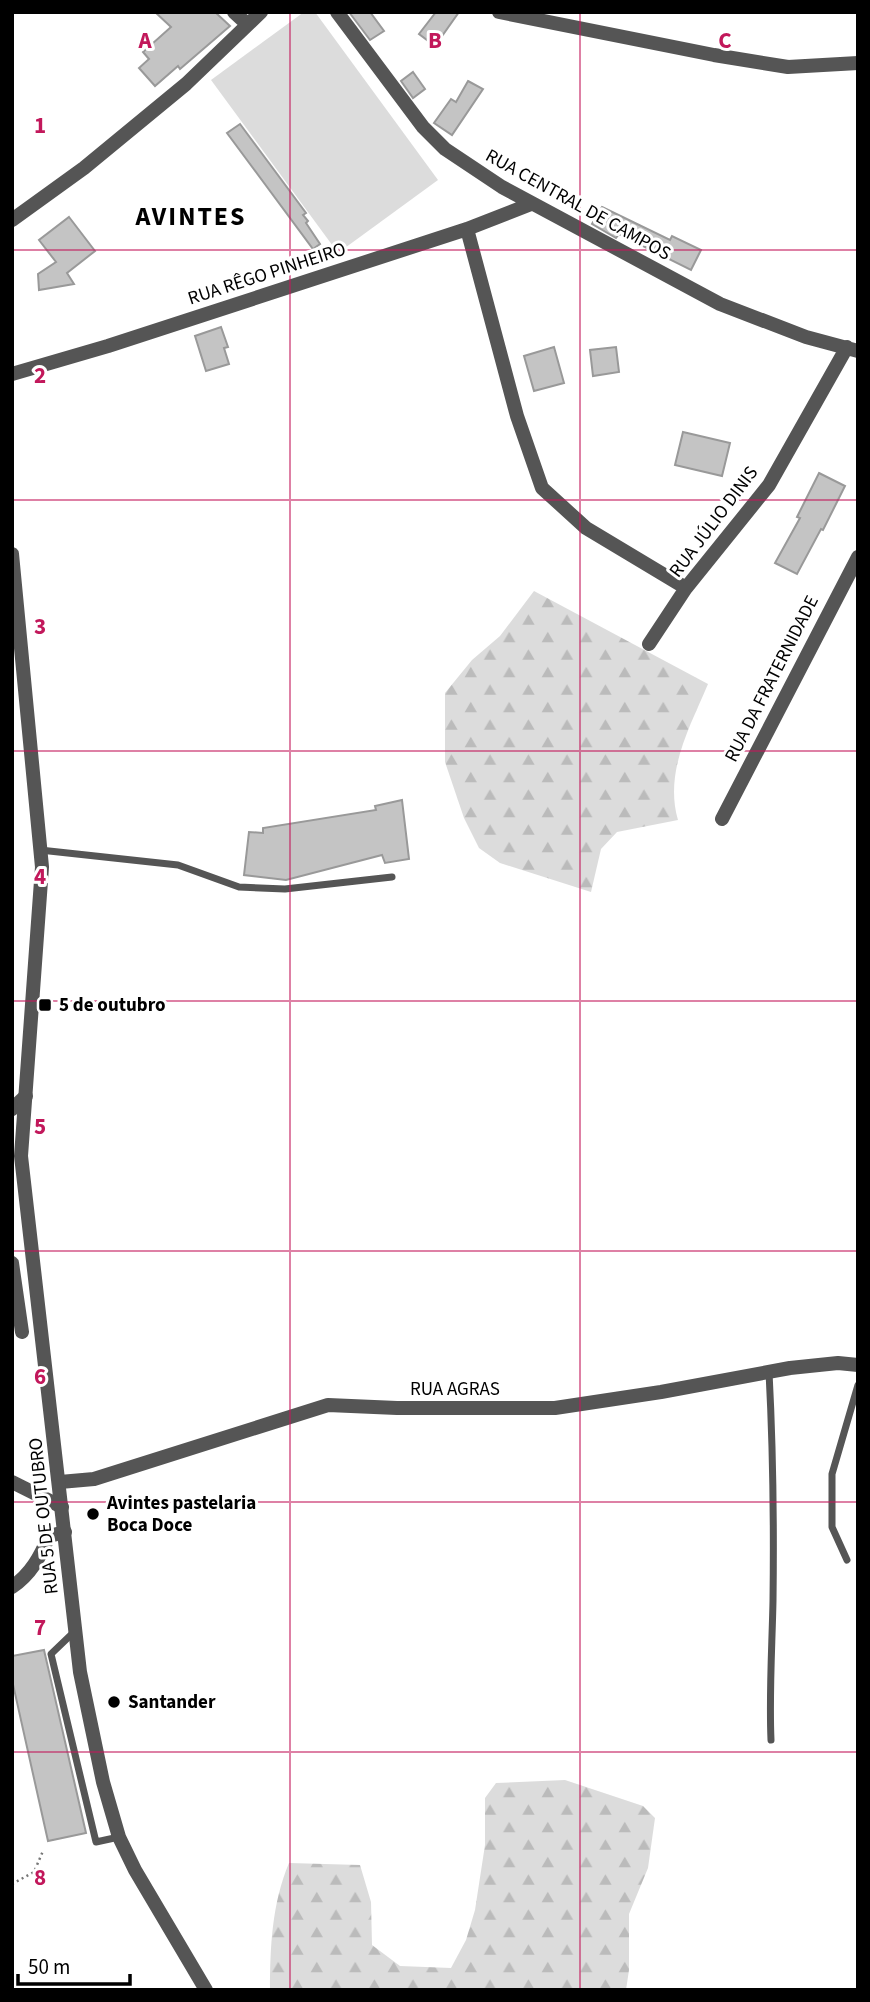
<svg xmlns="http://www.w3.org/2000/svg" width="870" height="2002" viewBox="0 0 870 2002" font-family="'Source Sans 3',sans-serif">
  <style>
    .green { fill: #dcdcdc }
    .forest { fill: url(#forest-firs) }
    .building { fill: #c4c4c4; stroke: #999; stroke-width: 2 }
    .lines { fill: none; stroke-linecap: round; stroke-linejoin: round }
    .path { stroke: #777; stroke-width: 2.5; stroke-dasharray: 2 3.5; stroke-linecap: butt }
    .service { stroke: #555; stroke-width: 7 }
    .minor { stroke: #555; stroke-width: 14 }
    .tertiary { stroke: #555; stroke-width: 14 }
    .grid { fill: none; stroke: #c2185b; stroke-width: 2; stroke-opacity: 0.55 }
    .poi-dot { fill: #000; stroke: #fff; stroke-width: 2.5 }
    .labels { text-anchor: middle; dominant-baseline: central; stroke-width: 6; stroke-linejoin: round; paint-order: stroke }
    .street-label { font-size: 19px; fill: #000; stroke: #fff }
    .poi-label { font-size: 19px; font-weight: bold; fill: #000; stroke: #fff; text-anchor: start }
    .district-label { font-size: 26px; font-weight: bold; letter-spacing: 2px; fill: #000; stroke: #fff }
    .grid-label { font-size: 23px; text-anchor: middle; font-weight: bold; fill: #c2185b; stroke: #fff; stroke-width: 6; stroke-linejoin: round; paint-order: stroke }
  </style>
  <defs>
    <pattern id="forest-firs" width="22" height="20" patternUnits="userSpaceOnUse" patternTransform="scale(1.75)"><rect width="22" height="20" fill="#dcdcdc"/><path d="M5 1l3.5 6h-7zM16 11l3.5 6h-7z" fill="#bbb"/></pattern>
  </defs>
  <rect width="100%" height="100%" fill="#fff"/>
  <!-- green -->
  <path class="green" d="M304 12H315L438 180 338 253 211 80Z"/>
  <!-- forest -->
  <path class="forest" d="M534 591 708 684C690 727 664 772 678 820L617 832 601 849 591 892 500 863 479 848 464 818 445 762V693L472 660 500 636Z
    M565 1780 643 1806 655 1818 648 1868 629 1914V1970L626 1990H270C270 1947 272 1903 289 1863L360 1865 371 1902 372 1945 400 1966 451 1968 466 1940 475 1910 485 1845V1798L496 1783Z"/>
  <!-- building -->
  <path class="building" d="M155 12H215L230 26 180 69 178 66 155 86 139 68 149 59 143 52 171 27Z
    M349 12H370L384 31 370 40Z
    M436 12H459L435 46 419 34Z
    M413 72 425 89 413 98 401 81Z
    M468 81 483 89 452 135 434 123 451 99 456 102Z
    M240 124 306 213 303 215 308 221 306 223 320 244 313 249 227 133Z
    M602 207 670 240 672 236 701 250 691 270 619 234 616 238 592 224Z
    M69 217 95 251 67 273 74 284 39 290 38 274 56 262 39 240Z
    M221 327 228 347 224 348 229 364 206 371 195 336Z
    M554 347 564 383 534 391 524 356Z
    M616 347 619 372 593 376 590 350Z
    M683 432 730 443 722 476 675 465Z
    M819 473 845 486 823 530 821 529 797 574 775 563 800 518 797 517Z
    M402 800 409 859 385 863 382 855 286 880 244 875 249 832 263 833V828L376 810 375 806Z
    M44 1650 86 1833 48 1841 12 1680V1656Z"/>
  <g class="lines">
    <!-- path -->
    <path class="path" d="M12 1884 34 1872 43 1851"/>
    <!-- service -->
    <path class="service" d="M40 850 178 865 239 887 285 889 392 877
      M769 1372C773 1448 774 1524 773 1601 772 1648 769 1694 771 1740
      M847 1560 832 1527V1474L858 1385
      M75 1631 51 1654 96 1842 119 1837"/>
    <!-- minor -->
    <path class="minor" d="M234 12 247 24
      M337 12 423 127 445 149 502 187 720 304 806 337 858 351
      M499 12 714 55 788 67 858 63
      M12 220 84 168 186 84 261 12
      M467 229 517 416 542 488 586 528 686 588
      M12 374 108 346 467 229 531 204
      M649 644 686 588 769 485 847 347
      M722 819 858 557
      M12 1109 26 1096
      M12 1263 22 1332
      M12 1482 62 1507
      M60 1482 94 1479 328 1405 397 1408H555L661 1392 790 1368 838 1363 858 1365
      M12 1587C31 1574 40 1557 49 1536L65 1532"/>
    <!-- tertiary -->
    <path class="tertiary" d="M12 554 42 867 21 1156 80 1672 103 1782 119 1837 135 1870 206 1990"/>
  </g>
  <!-- grid -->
  <path class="grid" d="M290 12V1990M580 12V1990M12 250H858M12 500H858M12 751H858M12 1001H858M12 1251H858M12 1502H858M12 1752H858"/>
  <!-- markers -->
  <g class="poi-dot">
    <rect x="38" y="998" width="14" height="14" rx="3.5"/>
    <circle cx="93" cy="1514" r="7"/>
    <circle cx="114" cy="1702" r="7"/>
  </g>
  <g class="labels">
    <!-- street labels -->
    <g class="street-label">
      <text transform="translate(578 205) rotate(29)">RUA CENTRAL DE CAMPOS</text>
      <text transform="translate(267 274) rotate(-18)">RUA RÊGO PINHEIRO</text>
      <text transform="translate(714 522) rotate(-53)">RUA JÚLIO DINIS</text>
      <text transform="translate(772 679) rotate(-63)">RUA DA FRATERNIDADE</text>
      <text x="455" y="1389">RUA AGRAS</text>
      <text transform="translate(44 1516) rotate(-96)">RUA 5 DE OUTUBRO</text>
    </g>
    <!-- poi labels -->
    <g class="poi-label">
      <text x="59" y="1005">5 de outubro</text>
      <text x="107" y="1503">Avintes pastelaria<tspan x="107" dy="22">Boca Doce</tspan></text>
      <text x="128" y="1702">Santander</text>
    </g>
    <!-- district labels -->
    <g class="district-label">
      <text x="191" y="216">AVINTES</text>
    </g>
  </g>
  <g class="grid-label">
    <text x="145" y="48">A</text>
    <text x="435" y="48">B</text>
    <text x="725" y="48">C</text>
    <text x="40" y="133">1</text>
    <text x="40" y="383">2</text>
    <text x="40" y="634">3</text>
    <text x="40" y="884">4</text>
    <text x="40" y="1134">5</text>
    <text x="40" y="1384">6</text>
    <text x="40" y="1635">7</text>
    <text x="40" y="1885">8</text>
  </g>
  <!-- border -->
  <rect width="870" height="2002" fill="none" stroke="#000000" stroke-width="28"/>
  <!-- scale -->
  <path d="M18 1974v10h112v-10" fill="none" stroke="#000000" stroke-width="3.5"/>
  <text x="28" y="1974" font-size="21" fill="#000000" stroke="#ffffff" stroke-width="5" paint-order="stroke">50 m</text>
</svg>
